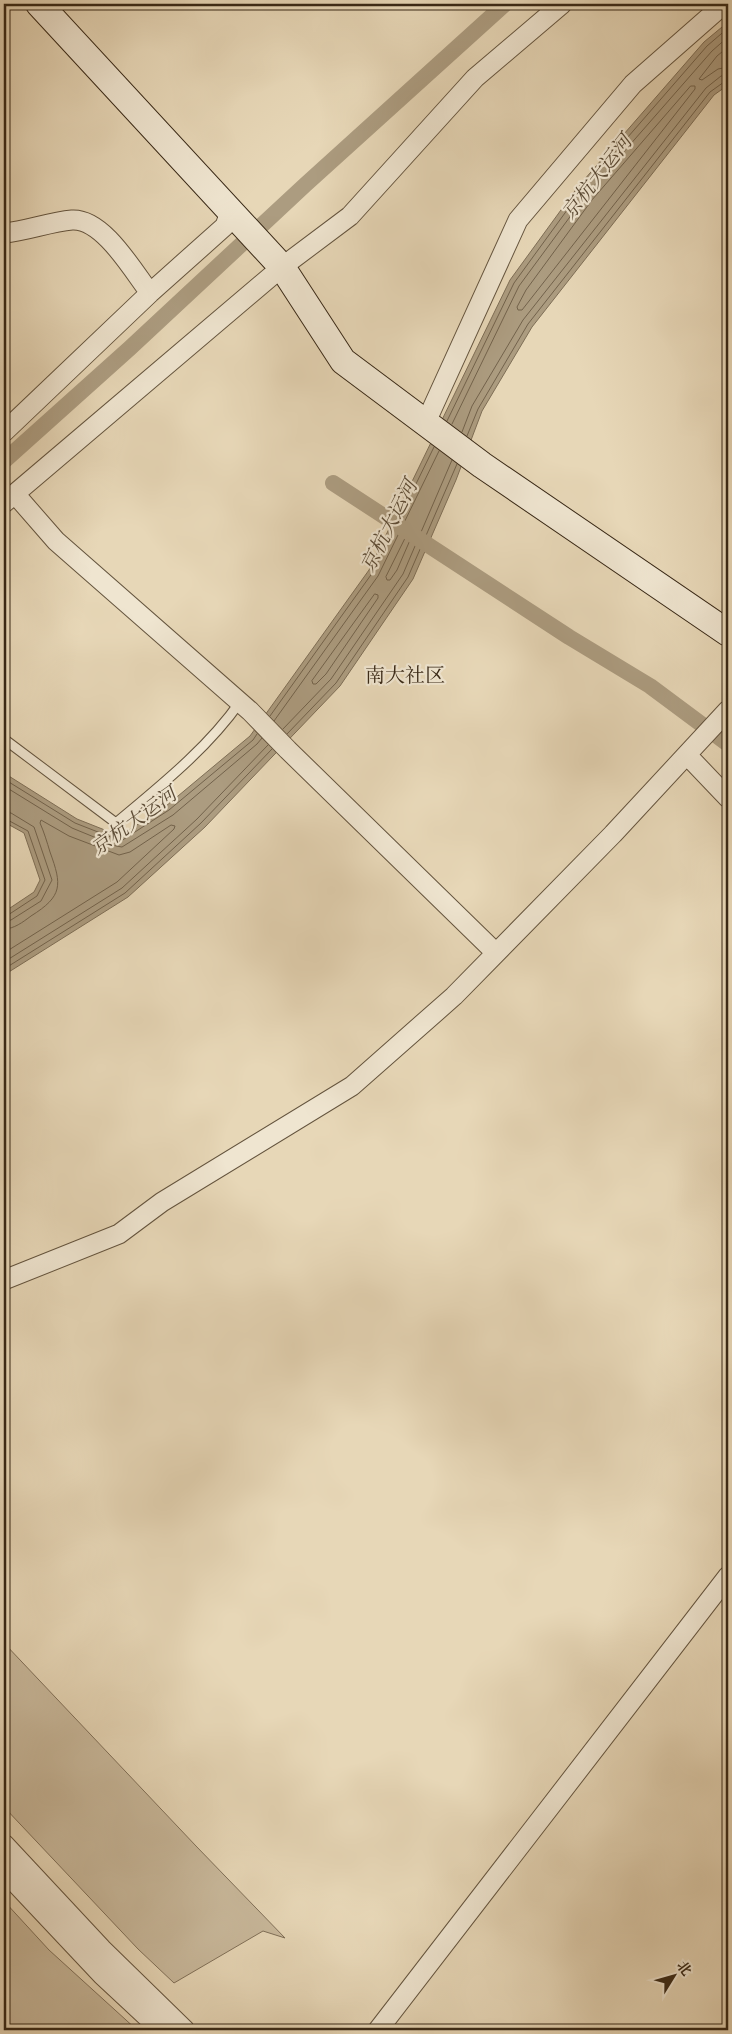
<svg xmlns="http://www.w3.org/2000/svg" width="732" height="2034" viewBox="0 0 732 2034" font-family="'IM FELL Double Pica','Noto Serif SC',serif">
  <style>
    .green { fill: #c9b99c; stroke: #807059 }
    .water { fill: #ac9c80; stroke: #7e6e56 }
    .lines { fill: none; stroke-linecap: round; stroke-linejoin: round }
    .shore { stroke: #72624b; stroke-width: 1 }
    .canal { stroke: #ac9c80; stroke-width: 16 }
    .lane-casing { stroke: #64543e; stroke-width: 11 }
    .street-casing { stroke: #64543e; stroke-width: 21 }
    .secondary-casing { stroke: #382816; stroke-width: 28 }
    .lane { stroke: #efe5d0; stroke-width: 9 }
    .street { stroke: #efe5d0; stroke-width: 19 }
    .secondary { stroke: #efe5d0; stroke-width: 26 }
    .labels { text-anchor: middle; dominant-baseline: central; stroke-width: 4.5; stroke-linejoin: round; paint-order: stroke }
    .water-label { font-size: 20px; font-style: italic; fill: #5b4b36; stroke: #efe5d0 }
    .neighbourhood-label { font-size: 20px; fill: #382816; stroke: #efe5d0 }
  </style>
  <rect width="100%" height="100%" fill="#e7d7b7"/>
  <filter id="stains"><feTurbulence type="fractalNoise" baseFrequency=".004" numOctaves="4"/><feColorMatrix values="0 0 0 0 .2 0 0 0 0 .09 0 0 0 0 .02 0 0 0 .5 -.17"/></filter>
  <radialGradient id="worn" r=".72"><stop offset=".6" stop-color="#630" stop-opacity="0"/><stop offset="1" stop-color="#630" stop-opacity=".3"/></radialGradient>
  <!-- green -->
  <path class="green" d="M4 1643 196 1846 285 1938 263 1931 174 1983 138 1949 4 1807Z
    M4 1901 49 1950 137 2030H4Z"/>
  <!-- water -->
  <path class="water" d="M728 22V85L714 95 532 327 482 411 456 480 413 579 340 686 205 827 128 897 4 975V912L34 892 40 880 24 833 4 822V773L77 819 120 836 166 806 250 736 369 570 510 280 577 188 704 42Z"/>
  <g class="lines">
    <!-- shore -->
    <path class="shore" d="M728 47 717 56 699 79 702 80 718 69 728 67
      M691 86H695V89L522 310H518L517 307 526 290 592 200Z
      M447 421 514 283 581 191 707 46 728 28
      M452 424 519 286 586 195 712 51 728 37
      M462 432 472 406 523 320 706 88 721 76 728 75
      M467 436 478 409 528 324 710 92 724 82 728 81
      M411 527 414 531 397 570 390 580H387L386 577Z
      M375 594 378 595V598L326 674 316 684H313L312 681Z
      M270 716 373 572 434 447
      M274 721 378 576 439 451
      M283 729 331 679 403 574 452 460
      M287 734 336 683 408 577 457 464
      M4 779 75 823 121 841 169 810 253 740 257 734
      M4 786 72 828 116 846 122 847 173 815 257 744 262 738
      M4 812 11 813 34 827 52 880 41 901 11 920 4 922
      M4 818 28 831 45 880 37 896 8 915 4 916
      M4 929C14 929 23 922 31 916 63 896 62 885 50 852 47 842 44 832 40 823L41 820 69 836 119 855 130 852 171 825 175 826 174 829 117 882 4 953
      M4 962 122 888 197 819 268 745
      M4 969 125 893 201 823 272 749"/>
    <!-- canal -->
    <path class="canal" d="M4 461 130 348 305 185 505 4
      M333 483 569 637 650 686 728 744"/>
    <!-- lane casing -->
    <g class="lane-casing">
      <path id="lane" d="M4 739 116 823C160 786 207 749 240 702"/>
    </g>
    <!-- street casing -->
    <g class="street-casing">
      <path id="street" d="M4 233C27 231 49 222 72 220 103 218 133 271 150 293
        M426 422 518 220 633 84 724 4
        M4 432 150 293 225 226 230 212
        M15 494 56 541 250 711 288 750 496 953
        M4 503 282 267 350 216 475 78 562 4
        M687 755 728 798
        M4 1280 119 1234 162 1202 352 1086 454 996 613 834 728 710
        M4 1844 102 1949 185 2030
        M4 1871 102 1975 161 2030
        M378 2030 728 1576"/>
    </g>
    <!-- secondary casing -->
    <g class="secondary-casing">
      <path id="secondary" d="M39 4 282 267 343 361 482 465 728 633"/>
    </g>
    <!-- lane -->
    <use href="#lane" class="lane"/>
    <!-- street -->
    <use href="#street" class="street"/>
    <!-- secondary -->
    <use href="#secondary" class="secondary"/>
  </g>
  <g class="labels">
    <!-- water labels -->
    <g class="water-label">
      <text transform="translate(597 177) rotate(-52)">京杭大运河</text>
      <text transform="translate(389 526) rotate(-63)">京杭大运河</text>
      <text transform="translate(134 821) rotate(-36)">京杭大运河</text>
    </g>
    <!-- neighbourhood labels -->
    <g class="neighbourhood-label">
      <text x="405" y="675">南大社区</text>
    </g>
  </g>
  <!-- margin -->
  <rect width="732" height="2034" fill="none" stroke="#e7d7b7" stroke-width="20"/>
  <rect x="5" y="5" width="722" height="2024" fill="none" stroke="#382816" stroke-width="2.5"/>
  <rect x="10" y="10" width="712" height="2014" fill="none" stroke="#382816"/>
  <!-- north arrow -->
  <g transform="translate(674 1976) rotate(53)" stroke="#efe5d0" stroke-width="4" paint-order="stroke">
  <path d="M0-4L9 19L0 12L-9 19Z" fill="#382816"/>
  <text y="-8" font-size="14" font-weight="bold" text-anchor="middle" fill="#382816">北</text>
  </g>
  <rect width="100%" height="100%" filter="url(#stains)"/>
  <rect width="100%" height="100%" fill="url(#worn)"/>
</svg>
